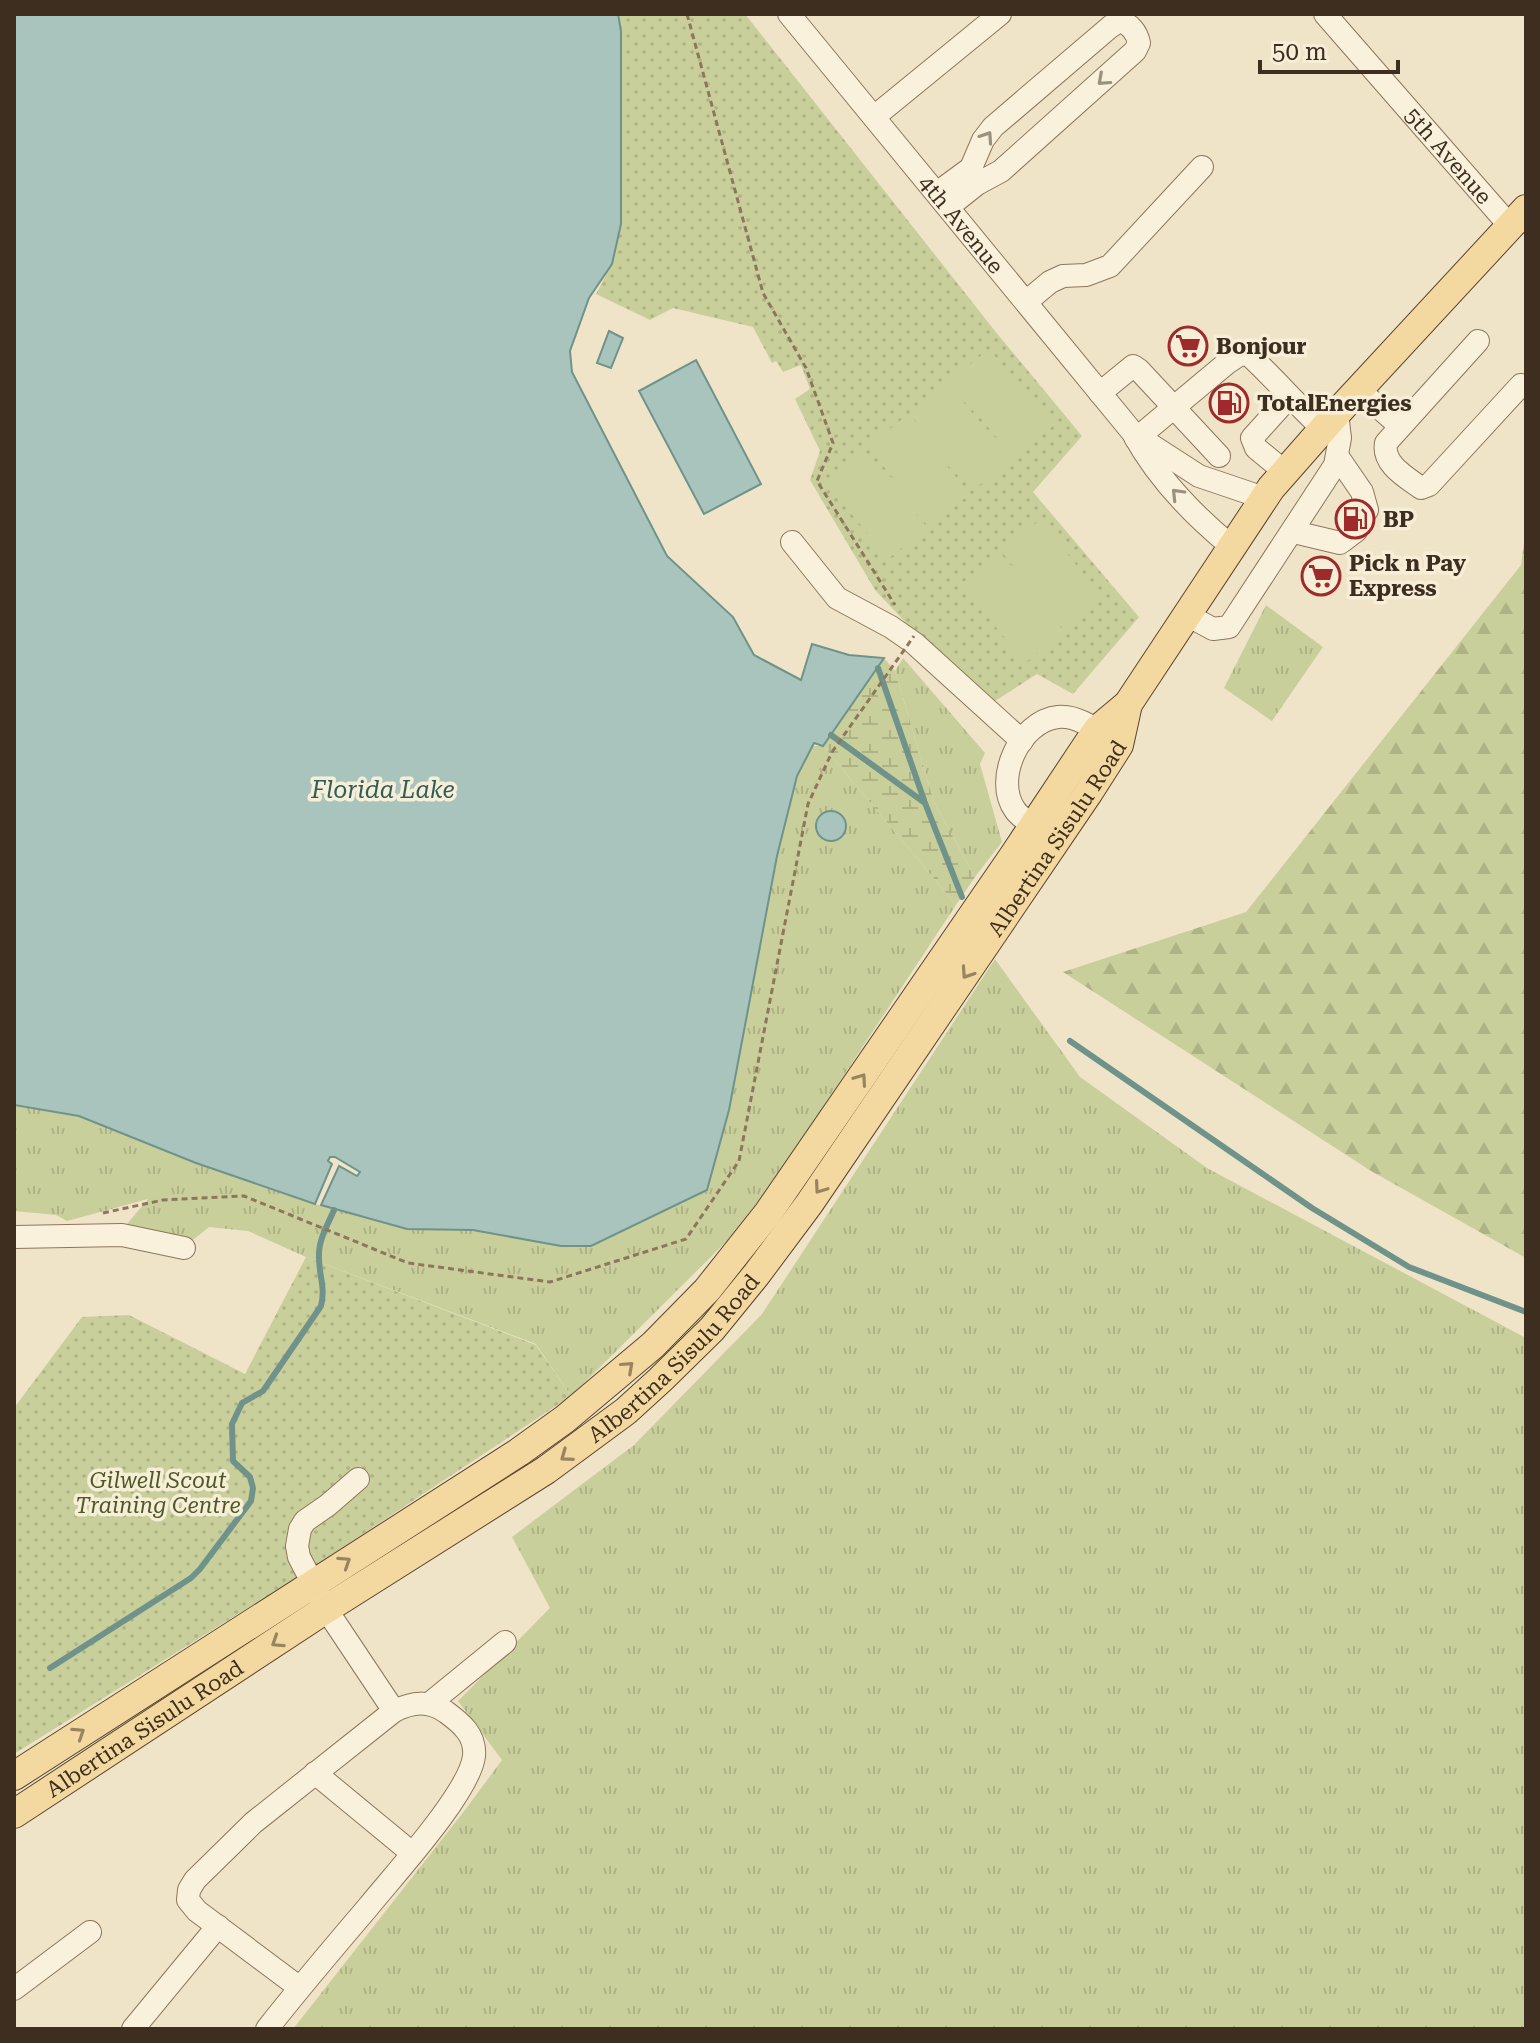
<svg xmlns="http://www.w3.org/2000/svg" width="1540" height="2043" viewBox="0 0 1540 2043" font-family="'Roboto Serif',serif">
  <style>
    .grass { fill: url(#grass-tufts) }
    .forest { fill: url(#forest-firs) }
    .wetland { fill: url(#wetland-marsh) }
    .park { fill: url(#park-dots) }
    .garden { fill: #c9cf9b }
    .water { fill: #a9c4bc; stroke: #6f938a; stroke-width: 2 }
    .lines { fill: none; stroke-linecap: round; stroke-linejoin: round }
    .stream { stroke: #6f938a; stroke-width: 6 }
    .minor-casing { stroke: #8d765c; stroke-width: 24 }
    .major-casing { stroke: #5b4430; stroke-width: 30 }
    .path { stroke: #8d765c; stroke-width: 3; stroke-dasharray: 6 4; stroke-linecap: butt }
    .minor { stroke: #faf1dc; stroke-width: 22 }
    .major { stroke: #f3d9a0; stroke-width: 28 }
    .path-bridge { stroke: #8d765c; stroke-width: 3; stroke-dasharray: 6 4; stroke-linecap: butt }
    .oneway { stroke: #9c907e }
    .oneway2 { stroke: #988460 }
    .labels { text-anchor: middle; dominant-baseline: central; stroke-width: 7; stroke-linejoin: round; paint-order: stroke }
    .street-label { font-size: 22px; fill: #3d2e20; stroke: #f7eed8 }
    .poi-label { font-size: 22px; font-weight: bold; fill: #3d2e20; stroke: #f7eed8; text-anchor: start }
    .park-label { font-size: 22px; font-style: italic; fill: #4d5a26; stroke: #f7eed8 }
    .water-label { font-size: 24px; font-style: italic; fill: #2f5d5a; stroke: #f7eed8 }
  </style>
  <defs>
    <pattern id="grass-tufts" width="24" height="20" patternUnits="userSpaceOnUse" patternTransform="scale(2)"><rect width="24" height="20" fill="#c9cf9b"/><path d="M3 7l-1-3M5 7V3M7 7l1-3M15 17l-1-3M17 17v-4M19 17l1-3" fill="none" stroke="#aeb285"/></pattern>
    <pattern id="forest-firs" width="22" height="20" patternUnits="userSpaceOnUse" patternTransform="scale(2)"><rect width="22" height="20" fill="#c9cf9b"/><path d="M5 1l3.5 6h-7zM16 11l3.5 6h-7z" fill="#aeb285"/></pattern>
    <pattern id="wetland-marsh" width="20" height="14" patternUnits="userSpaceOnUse" patternTransform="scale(2)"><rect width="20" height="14" fill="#c9cf9b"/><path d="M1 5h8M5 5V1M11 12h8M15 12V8" fill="none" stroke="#aeb285"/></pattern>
    <pattern id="park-dots" width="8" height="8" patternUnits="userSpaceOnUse" patternTransform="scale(2)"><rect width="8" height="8" fill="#c9cf9b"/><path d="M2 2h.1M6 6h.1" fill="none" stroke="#aeb285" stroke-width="1.8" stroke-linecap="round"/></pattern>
  </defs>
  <rect width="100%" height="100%" fill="#f0e4c8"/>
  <!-- grass -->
  <path class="grass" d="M1266 605 1323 647 1272 721 1224 688Z
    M903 658 985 753 980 764 1002 842 975 877 934 802 895 671Z
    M812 746H823L956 905 750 1218 571 1396 536 1344 306 1257 248 1231 209 1227 189 1243 122 1230 148 1199 67 1221 56 1215 14 1211V1105L79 1116 196 1163 315 1204 407 1229 473 1230 561 1246H591L707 1190 729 1110 777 856 797 776Z
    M995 959 1080 1077 1207 1168 1526 1338V2029H293L465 1810 502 1760 458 1701 550 1608 512 1537 634 1445 762 1314Z"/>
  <!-- forest -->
  <path class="forest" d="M1526 529V1258L1371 1171 1063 972 1246 912 1521 565Z"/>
  <!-- wetland -->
  <path class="wetland" d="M884 658 895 671 934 802 975 877 956 905 823 746Z"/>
  <!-- park -->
  <path class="park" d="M618 14H745L995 331 1082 436 1033 492 1139 617 1073 694 1037 674 992 703 926 644 875 590 810 480 820 451 795 399 810 389 801 365 783 372 776 361 772 363 753 327 673 308 650 320 596 294 612 264 621 224V31Z
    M306 1257 536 1345 571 1396 313 1567 14 1754V1408L82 1317 129 1315 245 1374Z"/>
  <!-- garden -->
  <path class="garden" d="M989 349 1052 427 1013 458 950 380Z
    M947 382 1011 460 972 491 909 413Z
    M906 416 970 494 931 525 868 447Z
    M863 449 927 527 888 559 825 481Z
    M1040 520 1103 598 1064 629 1001 551Z
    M1000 553 1064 631 1025 663 961 584Z"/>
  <!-- water -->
  <path class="water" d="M14 14H618L621 31V224L612 264 589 298 570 351 572 372 667 556 733 617 754 655 801 680 812 644 849 655 884 658 823 746 814 743 797 776 777 856 729 1110 707 1190 591 1246H561L473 1230 407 1229 321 1205 339 1166 357 1176 360 1172 335 1157H330L328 1161 332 1164 315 1204 196 1163 79 1116 14 1105Z
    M609 331 623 338 611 368 597 363Z
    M696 360 761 484 704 514 639 391Z
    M816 826a15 15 0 1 1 30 0a15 15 0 1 1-30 0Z"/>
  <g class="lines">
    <!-- stream -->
    <path class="stream" d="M878 668 924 800
      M831 735 925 803 962 897
      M1070 1041 1312 1208 1409 1267 1526 1312
      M50 1668 191 1578 200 1569 251 1501 253 1488 250 1477 233 1461 232 1424 242 1403 263 1391 321 1306C326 1287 318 1273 319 1254 319 1239 328 1224 334 1210"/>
    <!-- minor casing -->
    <g class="minor-casing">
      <g id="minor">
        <path id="s1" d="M789 14 1133 433C1157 478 1192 514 1231 546"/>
        <path id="s2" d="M1325 14 1510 226"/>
        <path d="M874 117 1000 14"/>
        <path d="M937 193 971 168 983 140 993 127 1110 27 1119 21C1130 23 1137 33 1139 43L1135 51 1001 171 977 184 948 207"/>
        <path d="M1026 302 1050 282 1063 276 1086 275 1110 266 1202 167"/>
        <path d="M1478 341 1386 443C1382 464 1406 477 1421 488L1429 485 1521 385"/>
        <path d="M1359 390 1400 426"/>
        <path d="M1100 393 1133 366 1139 370 1219 456"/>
        <path d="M1134 434 1199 476 1264 498"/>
        <path d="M1136 439 1227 363 1239 355 1248 354C1274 378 1297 405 1323 429"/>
        <path d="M1338 457 1362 492 1367 510"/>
        <path d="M1285 472 1256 448 1252 438 1289 397"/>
        <path d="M1294 532 1340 543 1356 531"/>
        <path d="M792 542 837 598 891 627 914 643 1022 741"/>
        <path d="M1187 615 1213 629 1229 627 1335 465 1340 438 1337 413"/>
        <path d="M1033 826C1027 821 1019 816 1015 810 993 779 1020 721 1058 717 1076 715 1094 728 1109 738"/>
        <path d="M14 1237 122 1235 184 1248"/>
        <path d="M358 1479 328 1505 305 1521 300 1529 297 1546 299 1557 326 1609 394 1711"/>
        <path d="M429 1704 505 1642"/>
        <path d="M315 1773 412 1853"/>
        <path d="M14 1989 90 1932"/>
        <path d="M133 2029 218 1926"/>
        <path d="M267 2029C300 1987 334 1947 369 1906 394 1875 470 1792 474 1756 476 1735 461 1723 446 1712 428 1700 413 1702 394 1711L253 1823 195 1880 189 1890 188 1900 197 1911 300 1988"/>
      </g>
    </g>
    <!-- major casing -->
    <g class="major-casing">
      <g id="major">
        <path d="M14 1776 519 1452 565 1419 653 1345 707 1290 768 1213 1014 855 1097 730 1128 704 1271 488 1337 413 1526 209"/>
        <path id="s3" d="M14 1814 326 1609 546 1470 626 1411 660 1380 712 1329 756 1275 809 1204 1089 792 1119 745 1128 704"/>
      </g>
    </g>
    <!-- path -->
    <path class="path" d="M687 14 763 293 806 368 833 443 817 481 895 605
      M103 1213 163 1200 244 1196 408 1263 550 1282 686 1239 739 1161 808 804 832 752"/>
    <!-- minor -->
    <use href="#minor" class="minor"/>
    <!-- major -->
    <use href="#major" class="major"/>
    <!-- path-bridge -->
    <path class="path-bridge" d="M832 752 914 636"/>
  </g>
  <!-- one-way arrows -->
  <defs><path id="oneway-chevron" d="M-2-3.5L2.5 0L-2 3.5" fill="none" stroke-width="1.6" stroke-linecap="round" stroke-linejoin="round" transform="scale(2)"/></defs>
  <g class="oneway">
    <use href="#oneway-chevron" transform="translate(1103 80) rotate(138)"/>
    <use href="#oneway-chevron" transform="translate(987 137) rotate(-56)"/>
    <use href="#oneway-chevron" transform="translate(1177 494) rotate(-134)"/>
  </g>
  <g class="oneway2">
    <use href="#oneway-chevron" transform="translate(967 973) rotate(124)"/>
    <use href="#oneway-chevron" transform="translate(861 1079) rotate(-55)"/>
    <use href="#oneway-chevron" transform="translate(820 1188) rotate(125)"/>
    <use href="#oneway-chevron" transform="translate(628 1367) rotate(-42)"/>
    <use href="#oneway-chevron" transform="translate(566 1456) rotate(144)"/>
    <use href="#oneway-chevron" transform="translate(345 1562) rotate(-33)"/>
    <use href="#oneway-chevron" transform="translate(277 1642) rotate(147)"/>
    <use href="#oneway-chevron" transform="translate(79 1733) rotate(-33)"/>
  </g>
  <!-- icons -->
  <defs>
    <g id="supermarket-ring" transform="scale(2)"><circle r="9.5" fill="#f7eed8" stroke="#9e2a2b" stroke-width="1.5"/><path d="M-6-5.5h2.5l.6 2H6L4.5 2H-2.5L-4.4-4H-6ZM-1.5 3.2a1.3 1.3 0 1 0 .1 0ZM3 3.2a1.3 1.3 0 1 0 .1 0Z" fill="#9e2a2b"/></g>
    <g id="fuel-ring" transform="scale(2)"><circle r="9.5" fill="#f7eed8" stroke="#9e2a2b" stroke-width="1.5"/><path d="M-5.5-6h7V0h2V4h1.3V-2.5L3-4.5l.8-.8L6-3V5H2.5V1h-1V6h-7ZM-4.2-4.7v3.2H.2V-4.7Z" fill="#9e2a2b"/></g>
  </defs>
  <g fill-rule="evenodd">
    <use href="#supermarket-ring" x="1188" y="346"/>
    <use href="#fuel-ring" x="1229" y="403"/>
    <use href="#fuel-ring" x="1355" y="519"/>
    <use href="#supermarket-ring" x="1321" y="576"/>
  </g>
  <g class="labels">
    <!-- street labels -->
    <g class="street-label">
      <text stroke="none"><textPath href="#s2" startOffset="188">5th Avenue</textPath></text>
      <text stroke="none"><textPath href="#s1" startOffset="272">4th Avenue</textPath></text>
      <text stroke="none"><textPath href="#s3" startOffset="1452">Albertina Sisulu Road</textPath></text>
      <text stroke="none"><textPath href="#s3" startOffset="804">Albertina Sisulu Road</textPath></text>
      <text stroke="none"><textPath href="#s3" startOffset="156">Albertina Sisulu Road</textPath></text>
    </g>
    <!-- poi labels -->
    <g class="poi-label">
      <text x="1216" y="346">Bonjour</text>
      <text x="1257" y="403">TotalEnergies</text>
      <text x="1383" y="519">BP</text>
      <text x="1349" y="563">Pick n Pay<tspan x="1349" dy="25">Express</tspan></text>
    </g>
    <!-- park labels -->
    <g class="park-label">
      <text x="158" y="1480">Gilwell Scout<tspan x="158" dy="25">Training Centre</tspan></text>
    </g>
    <!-- water labels -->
    <g class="water-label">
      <text x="383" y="790">Florida Lake</text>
    </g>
  </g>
  <!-- border -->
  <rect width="1540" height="2043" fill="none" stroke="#3d2e20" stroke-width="32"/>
  <!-- scale -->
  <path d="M1260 60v12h138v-12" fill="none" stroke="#3d2e20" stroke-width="4"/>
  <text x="1272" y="60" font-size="24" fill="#3d2e20" stroke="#f7eed8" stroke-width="6" paint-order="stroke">50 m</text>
</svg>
